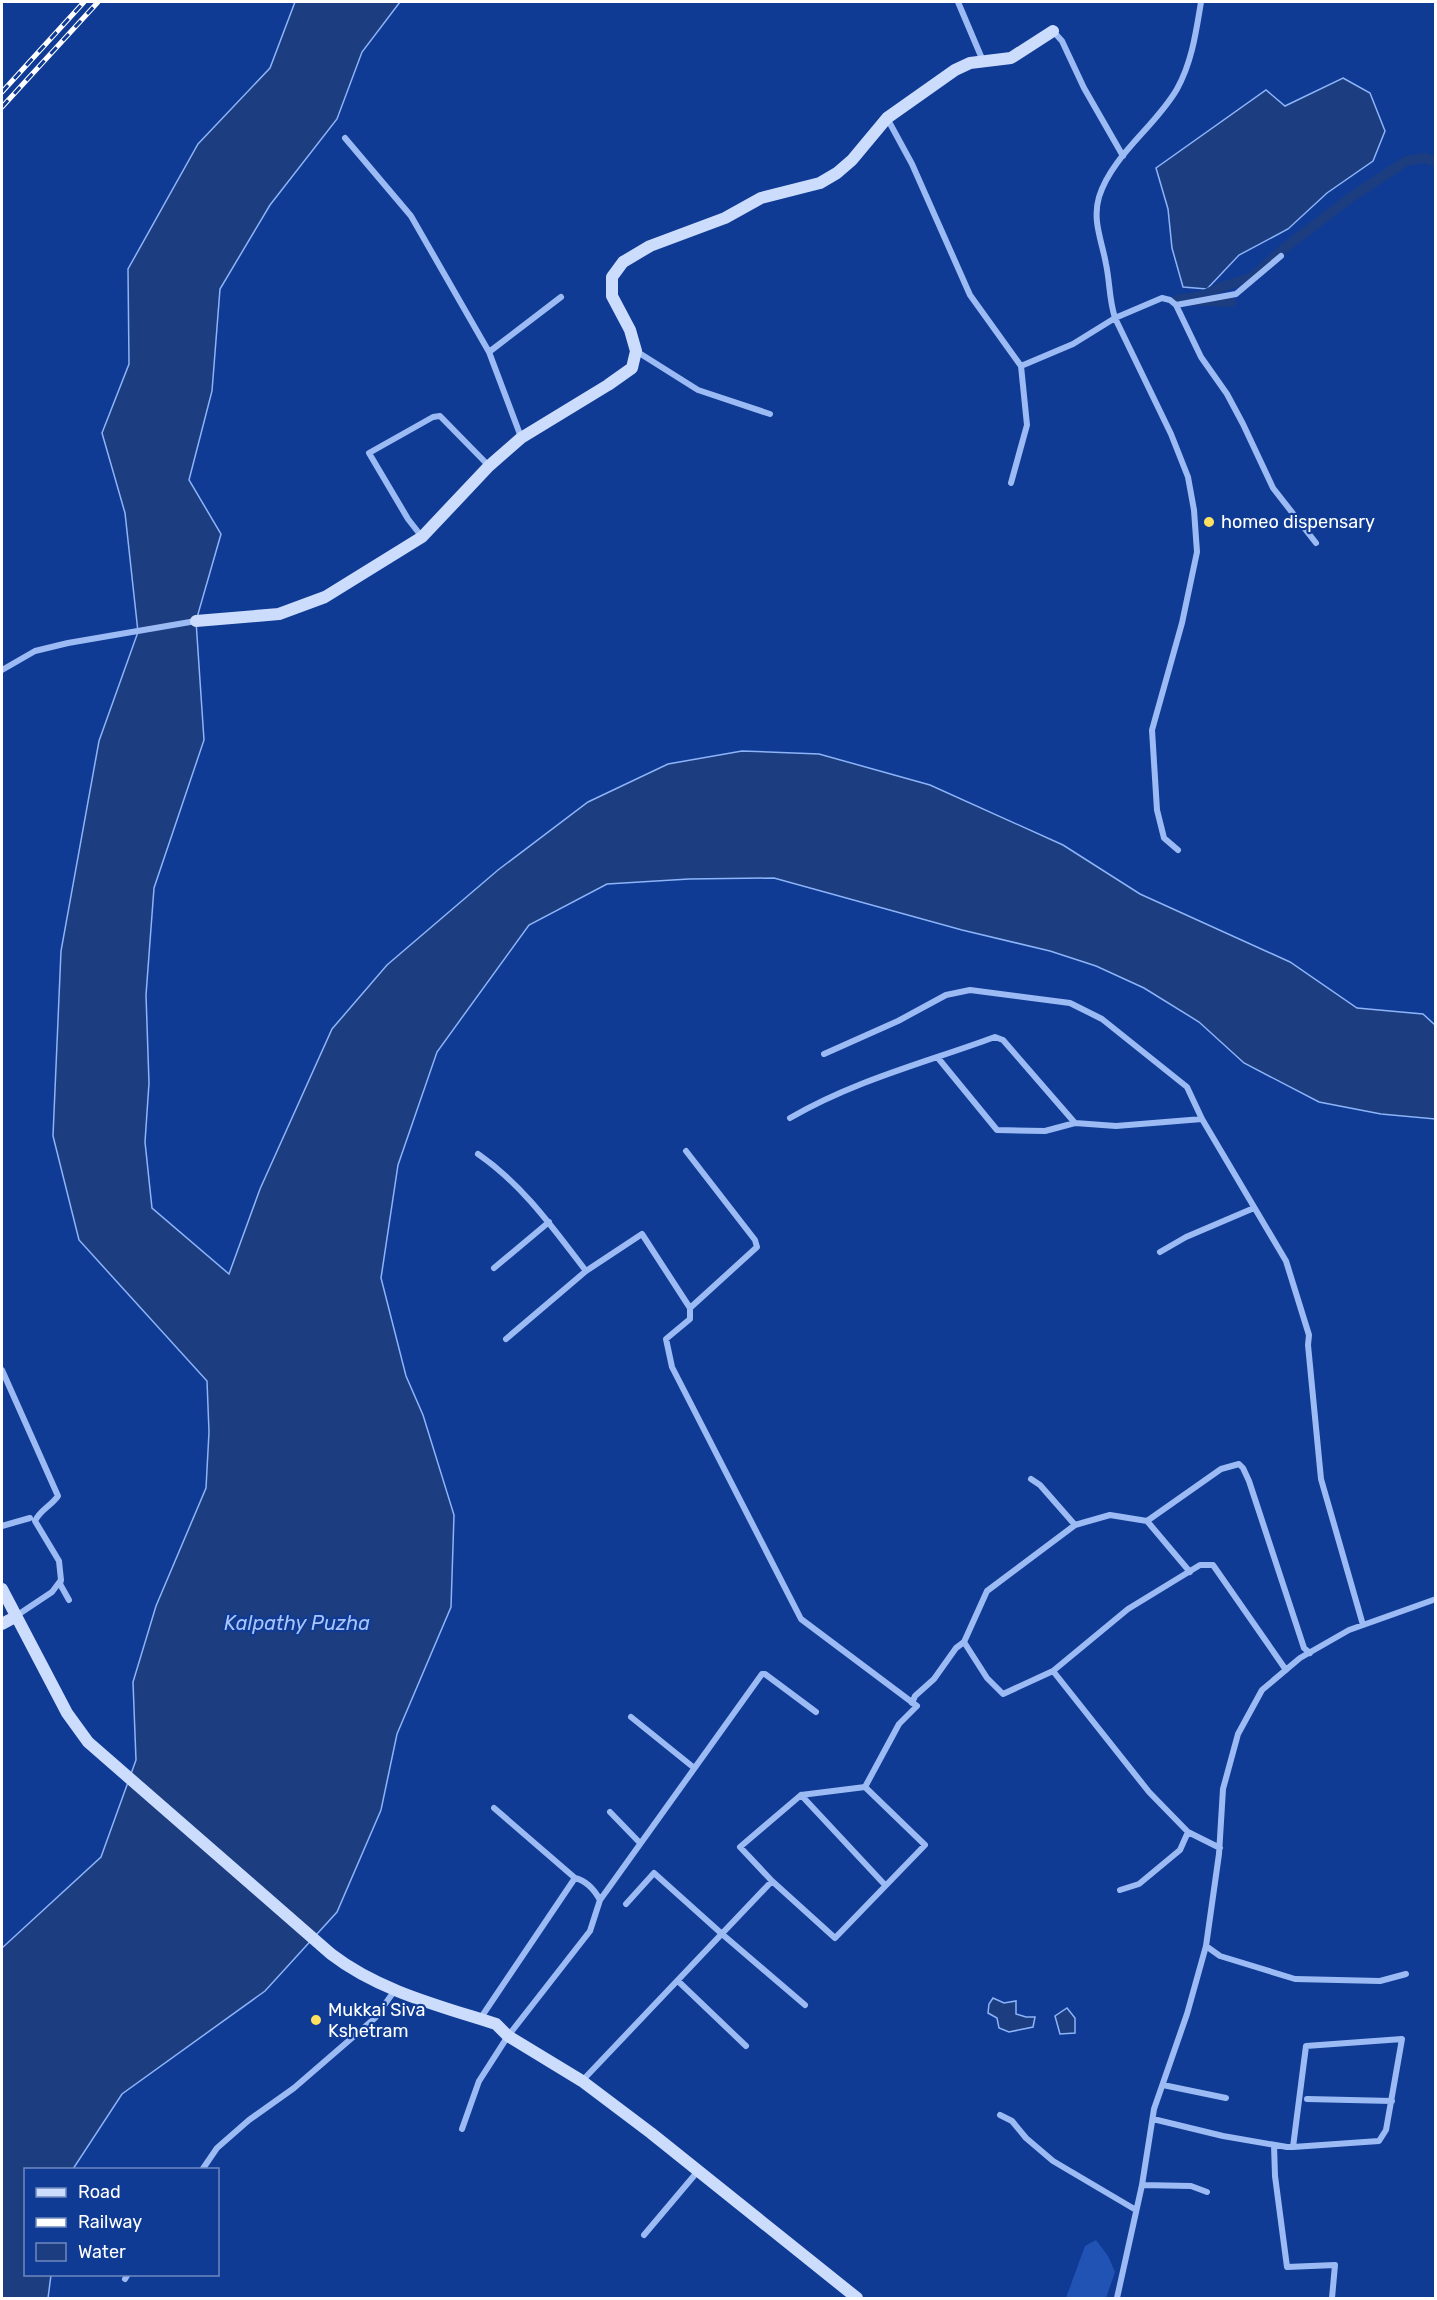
<svg xmlns="http://www.w3.org/2000/svg" width="1437" height="2300" viewBox="0 0 1437 2300" font-family="Rubik,sans-serif">
  <style>
    .green { fill: #2153b4 }
    .water { fill: #1c3d80; stroke: #8db4f8; stroke-width: 1.5 }
    .lines { fill: none; stroke-linecap: round; stroke-linejoin: round }
    .canal { stroke: #1c3d80; stroke-width: 10 }
    .street { stroke: #9cbbf4; stroke-width: 6 }
    .secondary { stroke: #ccdcfd; stroke-width: 12 }
    .rail-casing { stroke: #fff; stroke-width: 5 }
    .rail { stroke: #0f3b94; stroke-width: 3; stroke-dasharray: 9; stroke-linecap: butt }
    .poi-dot { fill: #ffe15f; stroke: #0f3b94; stroke-width: 2 }
    .labels { text-anchor: middle; dominant-baseline: central; stroke-width: 4.5; stroke-linejoin: round; paint-order: stroke }
    .poi-label { font-size: 18px; fill: #fff; stroke: #0f3b94; text-anchor: start }
    .water-label { font-size: 20px; font-style: italic; fill: #a8c5fb; stroke: #0f3b94 }
  </style>
  <rect width="100%" height="100%" fill="#0f3b94"/>
  <!-- green -->
  <path class="green" d="M1096 2240 1108 2256 1115 2272 1106 2298H1066L1085 2246Z"/>
  <!-- water -->
  <path class="water" d="M295 2H400L362 52 337 119 270 205 220 289 212 391 189 480 221 534 196 621 204 740 154 888 146 995 149 1083 145 1142 152 1208 229 1274 260 1189 332 1029 387 965 498 870 588 802 668 764 742 751 819 754 930 785 1063 845 1140 894 1290 962 1357 1008 1423 1014 1435 1025V1119L1381 1114 1319 1102 1244 1063 1199 1022 1144 988 1096 966 1050 951 962 930 774 878 689 879 607 884 529 925 437 1052 398 1165 381 1278 406 1376 423 1415 454 1515 451 1607 397 1734 381 1810 337 1912 265 1991 122 2094 73 2169 26 2170V2274L51 2275 48 2298H2V1948L101 1857 136 1760 133 1682 156 1606 206 1488 209 1432 207 1381 79 1240 53 1136 61 951 99 741 138 632 125 513 102 433 129 364 128 269 198 144 270 68Z
    M1343 78 1370 93 1385 131 1373 161 1327 193 1288 229 1239 255 1207 289 1183 287 1172 248 1168 209 1156 168 1266 90 1285 106Z
    M993 1998 1004 2003 1016 2001V2014L1026 2017H1035L1033 2027 1009 2032 999 2028 997 2018 988 2013 989 2004Z
    M1067 2008 1075 2018V2033L1060 2034 1055 2016Z"/>
  <g class="lines">
    <!-- canal -->
    <path class="canal" d="M1231 302 1177 300 1202 296 1221 287 1251 278 1286 247 1350 198 1406 161 1425 158 1436 162"/>
    <!-- street -->
    <path class="street" d="M958 2 983 61
      M1053 31 1062 41 1084 88 1123 156
      M887 118 912 164 970 295 1021 366 1027 425 1011 483
      M345 138 411 216 489 352 521 437
      M1176 305 1236 294 1281 256
      M636 351 698 390 770 414
      M489 352 561 297
      M1021 366 1073 344 1115 318 1162 298 1170 300 1176 305 1201 357 1227 394 1243 424 1273 488 1316 543
      M422 537 408 519 369 453 433 417 440 416 489 466
      M2 670 35 651 68 643 196 621
      M1178 850 1164 838 1157 810 1152 730 1182 623 1197 552 1194 510 1188 477 1171 434 1115 318C1109 299 1110 283 1106 264 1102 241 1092 221 1099 197 1112 155 1156 126 1177 89 1192 62 1196 32 1201 2
      M824 1054 898 1021 946 995 970 990 1070 1003 1102 1019 1187 1087 1202 1119 1286 1261 1309 1335 1308 1345 1321 1479 1363 1625
      M938 1058 997 1130 1045 1131 1075 1123 1116 1126 1202 1119
      M790 1118C856 1080 924 1063 995 1037L1003 1040 1075 1123
      M686 1151 755 1240 757 1247 690 1308
      M478 1154C523 1185 553 1228 586 1271
      M1160 1252 1186 1237 1254 1208
      M494 1268 549 1222
      M506 1339 586 1271 642 1234 690 1308V1319L666 1339 672 1367 801 1619 917 1706 899 1724 865 1787
      M2 1370 58 1496C51 1506 40 1510 35 1521L59 1561 61 1580 52 1592 16 1616
      M1031 1479 1040 1485 1075 1525
      M1147 1521 1221 1469 1239 1464 1243 1468 1249 1481 1304 1648 1310 1653
      M2 1526 30 1518
      M61 1580 60 1584 69 1600
      M964 1642 987 1678 1003 1694 1053 1671 1128 1609 1200 1565H1213L1286 1670
      M1053 1671 1149 1792 1188 1832
      M912 1703 915 1696 934 1679 956 1648 964 1642 987 1591 1075 1525 1110 1515 1147 1521 1190 1572
      M631 1717 693 1767
      M801 1795 885 1885
      M494 1808 575 1878C587 1881 594 1889 600 1900
      M610 1812 640 1843
      M1120 1890 1139 1884 1180 1850 1188 1832 1220 1848
      M626 1904 654 1873 722 1934 805 2005
      M1206 1946 1220 1956 1295 1979 1380 1981 1406 1974
      M678 1981 746 2046
      M480 2019 575 1878
      M582 2081 772 1881 835 1938 925 1845 865 1787 801 1795 740 1847 772 1881
      M1163 2085 1226 2098
      M1307 2099 1392 2101
      M1000 2115 1012 2121 1026 2138 1053 2161 1136 2210
      M1153 2119 1223 2136 1287 2147H1293L1379 2141 1386 2130 1402 2039 1306 2046 1293 2147
      M462 2129 479 2081 508 2036 590 1931 600 1900 762 1674H765L816 1712
      M1274 2145 1275 2176 1287 2267 1335 2265 1332 2298
      M202 2170 217 2148 249 2120 294 2088 375 2018 395 1990
      M1142 2185 1191 2186 1207 2192
      M644 2235 698 2171
      M125 2279 128 2274
      M1117 2298 1142 2185 1154 2109 1187 2014 1206 1946 1219 1854 1223 1789 1238 1734 1262 1690 1300 1658 1349 1630 1436 1599"/>
    <!-- secondary -->
    <path class="secondary" d="M196 621 279 614 325 597 422 537 489 466 521 438 608 385 632 368 636 351 630 330 612 296V277L623 262 650 246 725 218 761 198 820 183 837 173 852 160 887 118 955 70 970 63 1011 58 1053 31
      M2 1589 67 1713 88 1742 331 1954C379 1991 440 2006 496 2024L508 2036 582 2081 651 2133 857 2298
      M2 1624 15 1617"/>
    <!-- rail casing -->
    <g class="rail-casing">
      <path id="rail" d="M2 92 84 2
        M2 107 98 2"/>
    </g>
    <!-- rail -->
    <use href="#rail" class="rail"/>
  </g>
  <!-- markers -->
  <g class="poi-dot">
    <circle cx="1209" cy="522" r="6"/>
    <circle cx="316" cy="2020" r="6"/>
  </g>
  <g class="labels">
    <!-- poi labels -->
    <g class="poi-label">
      <text x="1221" y="522">homeo dispensary</text>
      <text x="328" y="2010">Mukkai Siva<tspan x="328" dy="21">Kshetram</tspan></text>
    </g>
    <!-- water labels -->
    <g class="water-label">
      <text x="297" y="1623">Kalpathy Puzha</text>
    </g>
  </g>
  <!-- border -->
  <rect width="1437" height="2300" fill="none" stroke="#ffffff" stroke-width="6"/>
  <!-- legend -->
  <rect x="24" y="2168" width="195" height="108" fill="#0f3b94" stroke="#6f89bf" stroke-width="1.5"/>
  <rect x="36" y="2188" width="30" height="9" fill="#ccdcfd" stroke="#6f89bf" stroke-width="1.5"/>
  <text x="78" y="2198" font-size="18" fill="#ffffff">Road</text>
  <rect x="36" y="2218" width="30" height="9" fill="#ffffff" stroke="#6f89bf" stroke-width="1.5"/>
  <text x="78" y="2228" font-size="18" fill="#ffffff">Railway</text>
  <rect x="36" y="2243" width="30" height="18" fill="#1c3d80" stroke="#6f89bf" stroke-width="1.5"/>
  <text x="78" y="2258" font-size="18" fill="#ffffff">Water</text>
</svg>
